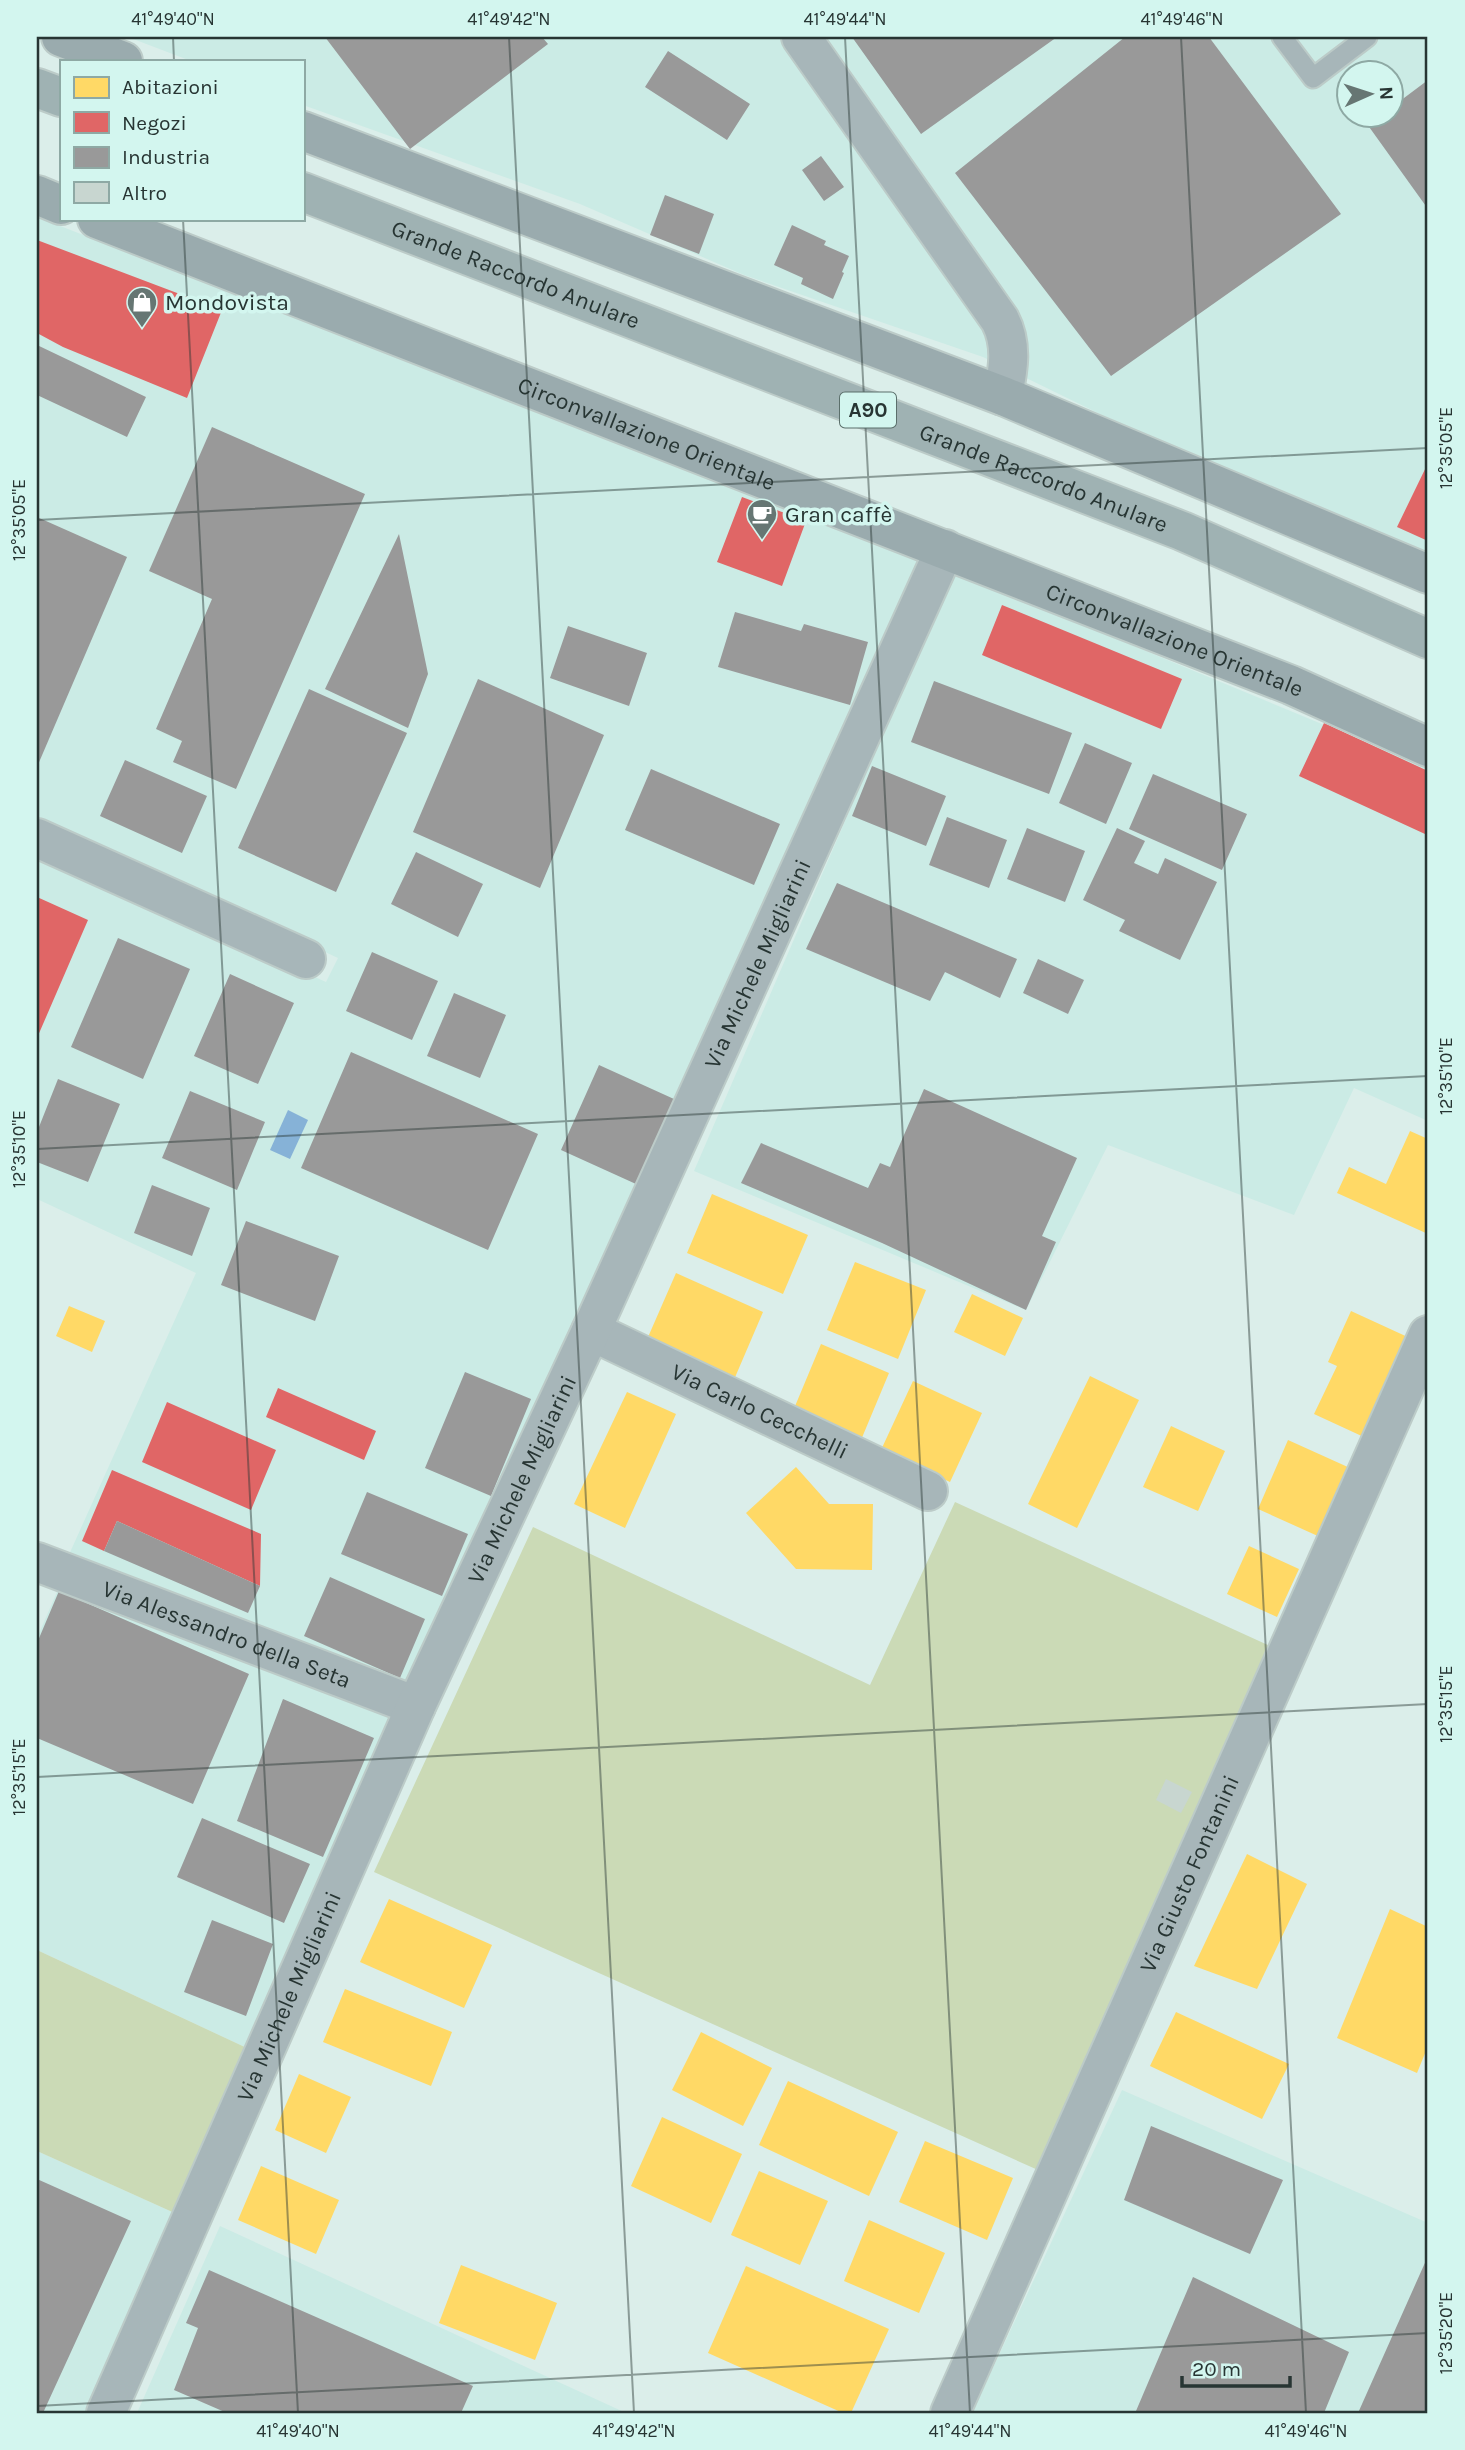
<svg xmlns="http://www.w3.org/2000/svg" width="1465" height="2450" viewBox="0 0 1465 2450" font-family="Karla,sans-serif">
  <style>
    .built { fill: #cbebe5; fill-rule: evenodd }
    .green { fill: #cbdab6 }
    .water { fill: #86b2d7 }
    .homes { fill: #ffd966 }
    .shops { fill: #e06666 }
    .industry { fill: #999 }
    .building { fill: #c8d6d0 }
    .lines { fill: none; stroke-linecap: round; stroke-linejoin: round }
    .lane-casing { stroke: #bccbc8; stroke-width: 23 }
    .street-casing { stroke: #bccbc8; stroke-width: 42 }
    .secondary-casing { stroke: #bccbc8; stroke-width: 42 }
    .highway-casing { stroke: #bccbc8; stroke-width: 42 }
    .lane { stroke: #a7b6b9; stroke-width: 19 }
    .street { stroke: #a7b6b9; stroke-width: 38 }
    .secondary { stroke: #9aabae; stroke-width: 38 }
    .highway { stroke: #9fb2b3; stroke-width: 38 }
    .ticks { fill: none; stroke: #273533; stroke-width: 2; stroke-opacity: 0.45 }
    .labels { text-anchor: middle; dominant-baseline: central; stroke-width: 7; stroke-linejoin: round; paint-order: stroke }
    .shield { fill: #d3f6ef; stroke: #5b6f6b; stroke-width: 2 }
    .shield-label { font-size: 21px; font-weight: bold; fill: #273533 }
    .street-label { font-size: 23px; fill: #273533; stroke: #d3f6ef }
    .poi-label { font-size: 23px; fill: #273533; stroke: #d3f6ef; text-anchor: start }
    .neatline { fill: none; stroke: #273533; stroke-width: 2.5 }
    .ticks-label { font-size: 18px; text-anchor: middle; fill: #273533 }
  </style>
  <rect width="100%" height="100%" fill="#dbeeea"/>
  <!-- built -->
  <path class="built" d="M128 37H1428V558L1104 416 983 357 744 275 580 204 303 105V61H191ZM1350 74H1392V116H1350Z
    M37 217 583 429 929 554 407 1690 67 1559 196 1273 37 1199V853L326 982 338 958 37 818Z
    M953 571 1428 768V1121L1354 1088 1294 1215 1108 1145 1026 1310 694 1171Z
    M60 1585 398 1713 249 2049 37 1950V1638Z
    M1122 2090 1428 2223V2413H972Z
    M37 2151 179 2215 92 2413H37Z
    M220 2226 626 2413H137Z"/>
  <!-- green -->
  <path class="green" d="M955 1502 1270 1646 1038 2170 374 1872 533 1527 870 1685Z
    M37 1950 249 2049 179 2215 37 2151Z"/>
  <!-- water -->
  <path class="water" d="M288 1110 308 1120 290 1159 270 1150Z"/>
  <!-- homes -->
  <path class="homes" d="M1410 1131 1428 1139V1234L1337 1193 1349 1167 1386 1184Z
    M712 1194 808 1235 783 1294 687 1253Z
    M855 1262 926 1290 898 1359 827 1330Z
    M676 1273 763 1312 733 1382 645 1344Z
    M972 1294 1023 1318 1005 1356 954 1332Z
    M69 1306 105 1321 92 1352 56 1336Z
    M1351 1311 1412 1339 1366 1438 1314 1414 1337 1366 1328 1362Z
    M821 1344 889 1373 861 1440 793 1411Z
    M1090 1376 1139 1400 1077 1528 1028 1504Z
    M913 1381 982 1413 950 1482 881 1450Z
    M627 1392 676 1414 625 1528 574 1504Z
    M1171 1426 1225 1451 1198 1511 1143 1487Z
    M1288 1440 1350 1468 1320 1537 1258 1509Z
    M796 1467 829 1504H873L872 1570 796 1569 746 1513Z
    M1249 1546 1299 1569 1277 1617 1227 1594Z
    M1247 1854 1307 1884 1257 1989 1194 1966Z
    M389 1899 492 1945 464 2008 360 1962Z
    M1390 1909 1428 1927V2046L1417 2073 1337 2038Z
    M345 1989 452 2032 431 2086 323 2042Z
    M1176 2012 1289 2064 1262 2119 1150 2066Z
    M701 2032 772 2068 743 2126 672 2090Z
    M299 2074 351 2097 326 2153 275 2130Z
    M788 2081 898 2132 869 2196 759 2145Z
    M662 2117 742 2154 711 2223 631 2186Z
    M925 2141 1013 2178 987 2240 899 2202Z
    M261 2166 339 2200 316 2254 238 2220Z
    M759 2171 828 2201 800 2265 731 2235Z
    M869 2220 945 2253 919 2313 844 2281Z
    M461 2265 557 2303 535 2360 439 2323Z
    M746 2266 889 2329 851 2413H843L708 2353Z"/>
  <!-- shops -->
  <path class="shops" d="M37 240 222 310 187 398 63 347 37 333Z
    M1428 463V541L1397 527Z
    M742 497 806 521 782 586 717 562Z
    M1002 605 1182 679 1161 729 982 655Z
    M1324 723 1428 771V827L1425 834 1299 776Z
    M37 897 88 920 37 1038Z
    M278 1388 376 1431 364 1460 266 1417Z
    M167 1402 276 1450 251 1510 142 1462Z
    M112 1470 261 1534 260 1586 117 1521 104 1551 82 1541Z"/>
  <!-- industry -->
  <path class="industry" d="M325 37H542L548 44 410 149Z
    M852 37H1057L921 134Z
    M1125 37H1209L1341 214 1111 376 955 173Z
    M668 51 750 104 727 140 645 87Z
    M1428 80V209L1367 124 1379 116H1392V107Z
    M821 156 844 187 824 201 802 170Z
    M665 195 714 214 699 254 650 235Z
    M792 225 826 241 824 245 849 256 842 272 844 273 833 299 801 284 803 278 774 265Z
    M37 345 146 397 127 437 37 395Z
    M212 427 365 494 236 789 173 762 182 741 156 729 212 599 149 571Z
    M37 517 127 557 37 767Z
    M399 534 428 674 408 728 325 689Z
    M735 612 801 631 804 624 868 642 850 705 718 667Z
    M568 626 647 653 629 706 550 678Z
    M478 679 604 735 540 888 413 832Z
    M934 681 1072 733 1049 794 911 742Z
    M309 689 407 733 336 892 238 848Z
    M1085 743 1132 763 1106 824 1059 803Z
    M125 760 207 796 182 853 100 816Z
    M872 766 946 796 926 846 852 816Z
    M651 769 780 824 754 885 625 830Z
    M1153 774 1247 814 1222 870 1129 829Z
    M947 817 1007 840 989 888 929 865Z
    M1027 828 1085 851 1065 902 1007 879Z
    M1117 828 1145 841 1134 863 1158 874 1165 858 1217 882 1180 960 1119 931 1125 920 1083 900Z
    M416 852 483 884 458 937 391 904Z
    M837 883 1017 959 1000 998 945 972 930 1001 806 949Z
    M118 938 190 969 143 1079 71 1047Z
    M372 952 438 981 412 1040 346 1011Z
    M1038 959 1084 980 1068 1014 1023 993Z
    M230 974 294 1003 258 1084 194 1056Z
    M454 993 506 1015 480 1078 427 1056Z
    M351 1052 538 1134 488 1250 301 1168Z
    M599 1065 685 1104 647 1189 561 1150Z
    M58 1079 120 1104 88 1182 37 1162V1132Z
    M924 1089 1077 1158 1042 1236 1056 1242 1026 1310 882 1243 741 1183 761 1143 868 1188 880 1163 890 1167Z
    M190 1091 265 1122 237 1190 162 1158Z
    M152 1185 210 1208 192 1256 134 1233Z
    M246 1221 339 1256 315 1321 221 1285Z
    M465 1372 531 1399 491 1496 425 1468Z
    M367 1492 468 1534 442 1596 341 1554Z
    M117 1521 260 1586 248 1613 104 1551Z
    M330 1577 425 1619 400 1678 304 1636Z
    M59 1591 249 1674 193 1804 37 1738V1643Z
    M283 1699 374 1738 323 1857 237 1821Z
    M202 1818 310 1864 284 1923 177 1877Z
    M212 1920 273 1944 246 2016 184 1992Z
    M1151 2126 1283 2180 1250 2254 1124 2200Z
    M37 2179 131 2221 43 2413H37Z
    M1428 2256V2413H1358Z
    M209 2270 473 2386 461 2413H227L174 2390 198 2328 186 2323Z
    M1193 2277 1349 2352 1324 2413H1141L1136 2411Z"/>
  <!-- building -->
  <path class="building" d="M1166 1779 1192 1792 1181 1813 1156 1800Z"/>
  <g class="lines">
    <!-- lane casing -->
    <g class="lane-casing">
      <path id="lane" d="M1282 37 1313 78 1367 37"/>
    </g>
    <!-- street casing -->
    <g class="street-casing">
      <g id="street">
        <path d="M801 37 1000 320C1013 345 1008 370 1003 396"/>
        <path d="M37 838 306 959"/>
        <path id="s1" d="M591 1331 928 1491"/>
        <path id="s2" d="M37 1562 416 1706"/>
        <path id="s3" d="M106 2413 416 1706 591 1331 945 549"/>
        <path id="s4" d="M950 2413 1428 1335"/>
      </g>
    </g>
    <!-- secondary casing -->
    <g class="secondary-casing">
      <g id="secondary">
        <path d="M61 37 123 61"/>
        <path d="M303 131 1003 396 1428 574"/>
        <path d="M37 195 61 205"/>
        <path id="s5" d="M97 219 1291 685 1428 747"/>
      </g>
    </g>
    <!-- highway casing -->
    <g class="highway-casing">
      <g id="highway">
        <path d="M37 88 61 97"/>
        <path id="s6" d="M303 192 1182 531 1428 639"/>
      </g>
    </g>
    <!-- lane -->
    <use href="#lane" class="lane"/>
    <!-- street -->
    <use href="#street" class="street"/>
    <!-- secondary -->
    <use href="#secondary" class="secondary"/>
    <!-- highway -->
    <use href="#highway" class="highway"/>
  </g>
  <!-- ticks -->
  <path class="ticks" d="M173 37 174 61M509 37 634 2413M845 37 970 2413M1181 37 1306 2413M183 219 298 2413M37 520 1428 448M37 1149 1428 1076M37 1777 1428 1704M37 2406 1428 2333"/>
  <!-- icons -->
  <defs>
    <g id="shop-pin" transform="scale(1.575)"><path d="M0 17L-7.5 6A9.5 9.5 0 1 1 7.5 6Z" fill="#667673" stroke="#d3f6ef"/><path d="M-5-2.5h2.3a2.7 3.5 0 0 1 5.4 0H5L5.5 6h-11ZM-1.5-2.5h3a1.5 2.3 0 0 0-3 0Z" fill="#fff"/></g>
    <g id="cafe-pin" transform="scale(1.575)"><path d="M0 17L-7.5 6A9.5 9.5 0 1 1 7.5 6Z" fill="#667673" stroke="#d3f6ef"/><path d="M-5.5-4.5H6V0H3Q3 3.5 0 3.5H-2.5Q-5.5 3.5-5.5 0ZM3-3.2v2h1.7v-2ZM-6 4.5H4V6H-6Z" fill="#fff"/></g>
  </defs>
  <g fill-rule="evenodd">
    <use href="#shop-pin" x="142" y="302"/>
    <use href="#cafe-pin" x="762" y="514"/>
  </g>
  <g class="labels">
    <!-- shield labels -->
    <rect class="shield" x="840" y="392.5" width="56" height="35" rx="5"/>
    <g class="shield-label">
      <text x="868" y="410">A90</text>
    </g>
    <!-- street labels -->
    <g class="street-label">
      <text stroke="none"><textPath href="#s6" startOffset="228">Grande Raccordo Anulare</textPath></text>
      <text stroke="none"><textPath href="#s5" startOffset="590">Circonvallazione Orientale</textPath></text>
      <text stroke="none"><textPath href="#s6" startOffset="794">Grande Raccordo Anulare</textPath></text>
      <text stroke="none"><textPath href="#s5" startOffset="1157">Circonvallazione Orientale</textPath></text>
      <text stroke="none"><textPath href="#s3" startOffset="1589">Via Michele Migliarini</textPath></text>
      <text stroke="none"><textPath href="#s1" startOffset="187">Via Carlo Cecchelli</textPath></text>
      <text stroke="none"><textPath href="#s3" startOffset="1022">Via Michele Migliarini</textPath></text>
      <text stroke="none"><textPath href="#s2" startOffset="203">Via Alessandro della Seta</textPath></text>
      <text stroke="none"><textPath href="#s4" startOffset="590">Via Giusto Fontanini</textPath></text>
      <text stroke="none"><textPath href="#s3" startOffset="455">Via Michele Migliarini</textPath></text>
    </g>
    <!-- poi labels -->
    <g class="poi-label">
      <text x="165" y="302">Mondovista</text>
      <text x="785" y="514">Gran caffè</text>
    </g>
  </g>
  <!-- border -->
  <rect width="1465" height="2450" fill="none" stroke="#d3f6ef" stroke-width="77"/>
  <!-- legend -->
  <rect x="60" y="60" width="245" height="161" fill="#d3f6ef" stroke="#8ea9a4" stroke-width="2"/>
  <rect x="74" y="77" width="35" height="21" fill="#ffd966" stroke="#8ea9a4" stroke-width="2"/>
  <text x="122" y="94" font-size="21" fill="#273533">Abitazioni</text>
  <rect x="74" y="112" width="35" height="21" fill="#e06666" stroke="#8ea9a4" stroke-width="2"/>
  <text x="122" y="130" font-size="21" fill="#273533">Negozi</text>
  <rect x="74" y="147" width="35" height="21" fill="#999999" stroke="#8ea9a4" stroke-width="2"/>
  <text x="122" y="164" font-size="21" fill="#273533">Industria</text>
  <rect x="74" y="182" width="35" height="21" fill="#c8d6d0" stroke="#8ea9a4" stroke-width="2"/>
  <text x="122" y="200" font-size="21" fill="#273533">Altro</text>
  <!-- north arrow -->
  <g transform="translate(1370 94) rotate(87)"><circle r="33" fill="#d3f6ef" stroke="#8ea9a4" stroke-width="2"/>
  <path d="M0-5L12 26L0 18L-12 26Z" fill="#667673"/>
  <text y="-10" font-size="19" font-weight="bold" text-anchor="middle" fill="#273533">N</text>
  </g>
  <!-- scale -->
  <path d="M1182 2376v10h108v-10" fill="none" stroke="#273533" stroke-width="3.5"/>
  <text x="1192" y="2376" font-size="21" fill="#273533" stroke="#d3f6ef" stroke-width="5" paint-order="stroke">20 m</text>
  <rect x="38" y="38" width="1388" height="2374" class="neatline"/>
  <g class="ticks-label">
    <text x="173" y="25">41°49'40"N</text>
    <text x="509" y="25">41°49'42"N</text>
    <text x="845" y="25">41°49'44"N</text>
    <text x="1182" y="25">41°49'46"N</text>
    <text transform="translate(1446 448) rotate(-90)" y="6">12°35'05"E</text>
    <text transform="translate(19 520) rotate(-90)" y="6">12°35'05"E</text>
    <text transform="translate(1446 1076) rotate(-90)" y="6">12°35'10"E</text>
    <text transform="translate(19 1149) rotate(-90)" y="6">12°35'10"E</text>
    <text transform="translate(1446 1704) rotate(-90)" y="6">12°35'15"E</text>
    <text transform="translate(19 1777) rotate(-90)" y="6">12°35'15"E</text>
    <text transform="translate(1446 2333) rotate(-90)" y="6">12°35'20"E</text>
    <text x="298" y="2437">41°49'40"N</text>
    <text x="634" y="2437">41°49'42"N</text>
    <text x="970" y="2437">41°49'44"N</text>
    <text x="1306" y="2437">41°49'46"N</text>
  </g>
</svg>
